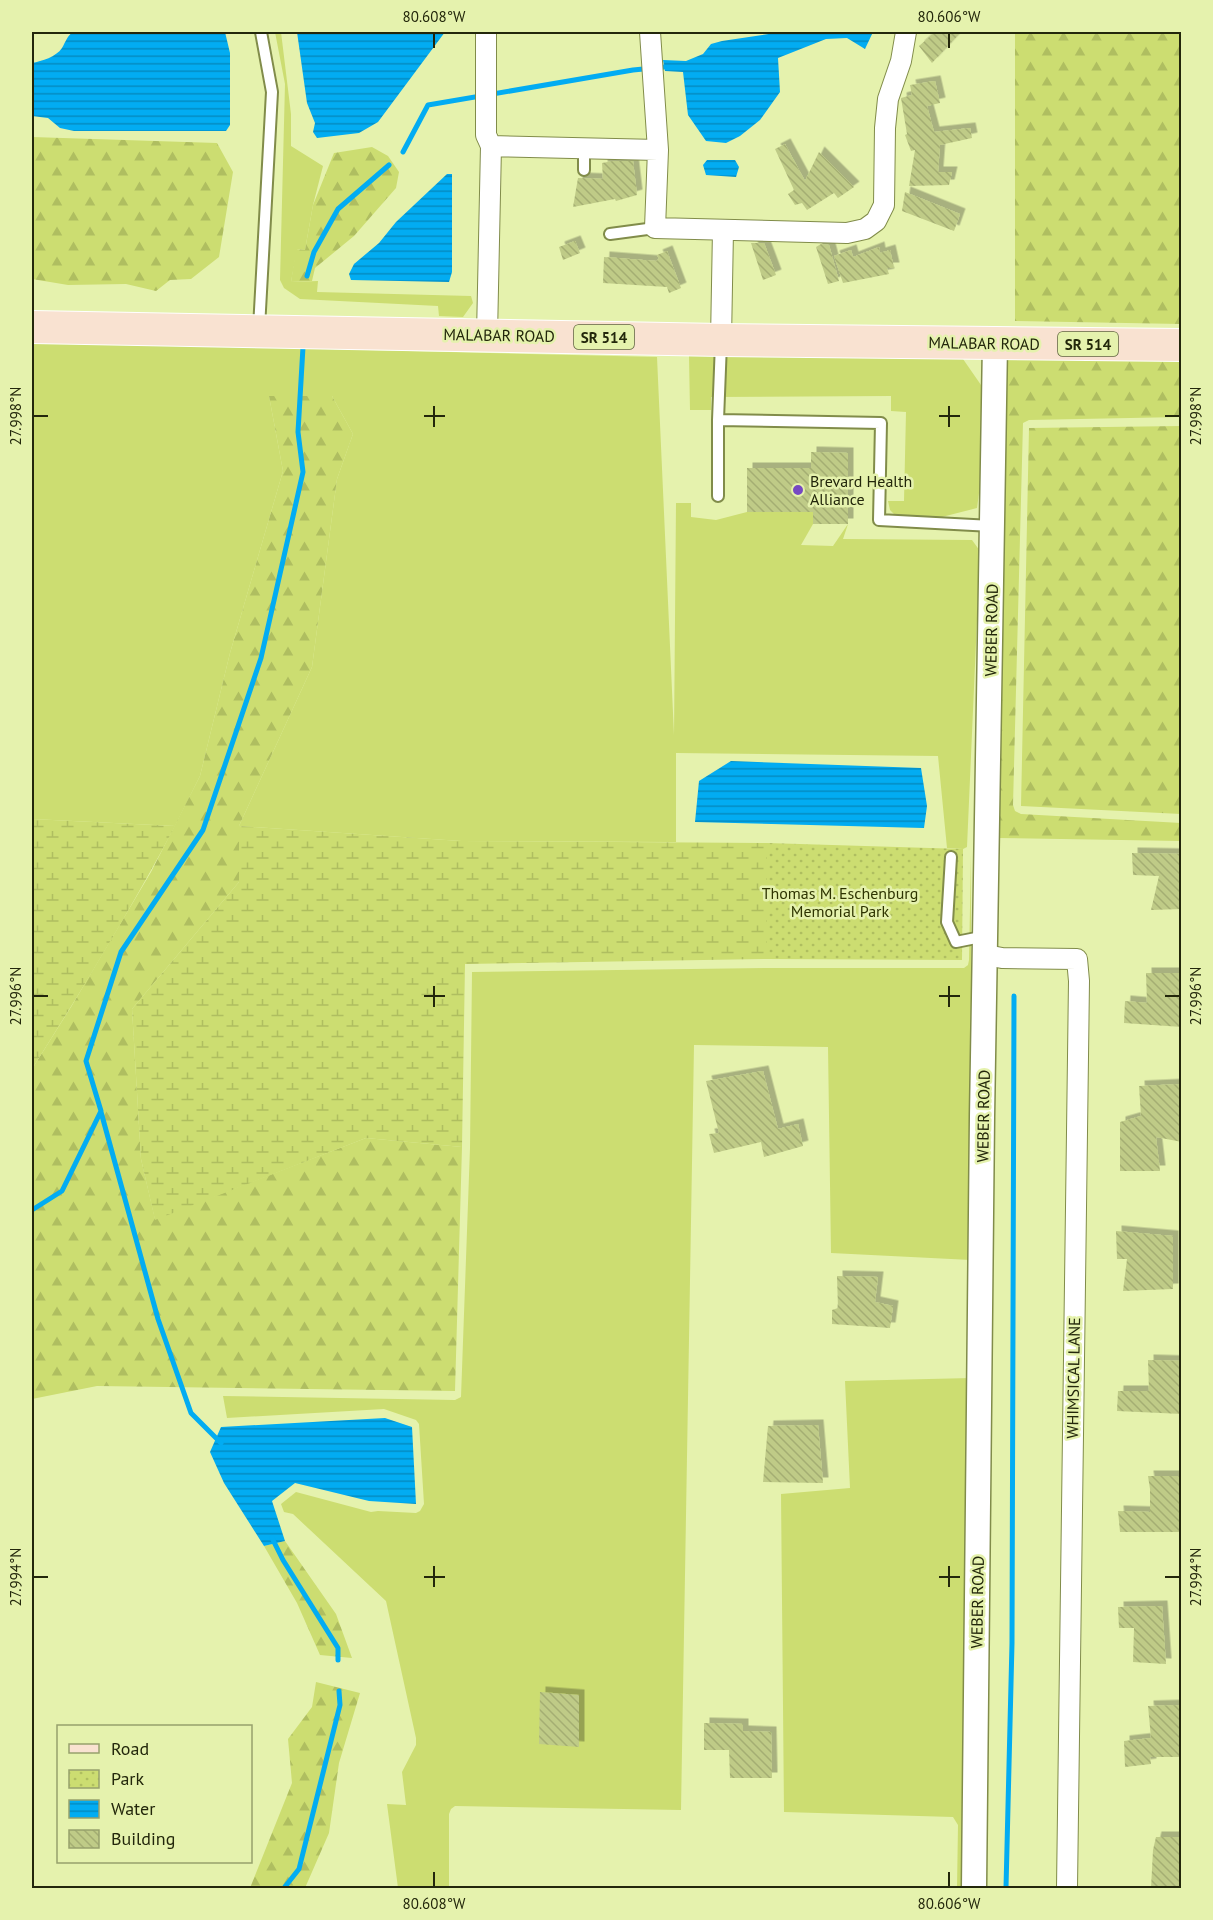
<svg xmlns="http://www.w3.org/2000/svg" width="1213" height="1920" viewBox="0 0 1213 1920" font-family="'PT Sans',sans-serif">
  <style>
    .green { fill: #ccdd71 }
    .forest { fill: url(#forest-firs) }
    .wetland { fill: url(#wetland-marsh) }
    .park { fill: url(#park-dots) }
    .water { fill: url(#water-rules) }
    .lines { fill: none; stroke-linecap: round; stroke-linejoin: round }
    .stream { stroke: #02acf2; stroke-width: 5 }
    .building { fill: url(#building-back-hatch); filter: url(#shadow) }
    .service-casing { stroke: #818c4a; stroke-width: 14 }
    .minor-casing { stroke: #818c4a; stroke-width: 22 }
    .tertiary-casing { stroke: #818c4a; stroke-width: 27 }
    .primary-casing { stroke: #fff; stroke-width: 34 }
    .service { stroke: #fff; stroke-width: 10 }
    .minor { stroke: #fff; stroke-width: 20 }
    .tertiary { stroke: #fff; stroke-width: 24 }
    .primary { stroke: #f9e2d1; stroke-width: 32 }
    .ticks { fill: none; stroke: #23270b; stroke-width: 2 }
    .poi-dot { fill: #7649c2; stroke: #e5f2ad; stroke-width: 2 }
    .labels { text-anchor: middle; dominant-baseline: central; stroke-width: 5; stroke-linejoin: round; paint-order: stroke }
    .shield { fill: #e5f2ad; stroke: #5d643c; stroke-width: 1.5 }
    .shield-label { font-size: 15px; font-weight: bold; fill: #23270b }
    .street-label { font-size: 16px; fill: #23270b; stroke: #e5f2ad }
    .poi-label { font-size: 16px; fill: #23270b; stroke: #e5f2ad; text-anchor: start }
    .park-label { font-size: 16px; fill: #2e3400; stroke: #e5f2ad }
    .neatline { fill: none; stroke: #23270b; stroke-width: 2 }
    .ticks-label { font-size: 15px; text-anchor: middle; fill: #23270b }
  </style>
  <defs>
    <pattern id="forest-firs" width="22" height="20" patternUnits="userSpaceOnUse" patternTransform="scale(1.5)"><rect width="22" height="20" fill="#ccdd71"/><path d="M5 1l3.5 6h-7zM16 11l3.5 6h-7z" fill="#afbe60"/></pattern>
    <pattern id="wetland-marsh" width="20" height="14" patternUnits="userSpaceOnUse" patternTransform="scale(1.5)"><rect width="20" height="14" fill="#ccdd71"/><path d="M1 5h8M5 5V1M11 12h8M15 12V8" fill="none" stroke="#afbe60"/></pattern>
    <pattern id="park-dots" width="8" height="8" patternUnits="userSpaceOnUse" patternTransform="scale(1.5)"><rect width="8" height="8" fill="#ccdd71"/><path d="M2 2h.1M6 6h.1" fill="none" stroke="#afbe60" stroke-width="1.8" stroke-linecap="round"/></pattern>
    <pattern id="water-rules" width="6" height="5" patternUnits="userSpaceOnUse" patternTransform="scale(1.5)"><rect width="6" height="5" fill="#02acf2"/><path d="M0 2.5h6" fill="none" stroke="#048cc2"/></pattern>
    <pattern id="building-back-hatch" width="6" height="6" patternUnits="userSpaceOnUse" patternTransform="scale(1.5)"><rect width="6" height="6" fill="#bfcb87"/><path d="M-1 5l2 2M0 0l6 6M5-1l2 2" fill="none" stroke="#a4ae73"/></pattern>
    <filter id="shadow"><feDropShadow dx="5.5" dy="-5.5" stdDeviation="0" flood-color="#0004"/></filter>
  </defs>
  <rect width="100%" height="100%" fill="#e5f2ad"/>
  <!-- green -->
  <path class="green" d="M275 32H281L291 114V146L323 166 313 205 305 250 297 249 291 282 318 281 317 292 471 296 473 303 463 317 439 316 438 306 300 299 284 288 280 280 285 84Z
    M32 342 657 357 674 735 676 503H691V517L716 520 747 512H813V524L801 545 833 546 848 524 843 539 972 540 980 551 967 847 963 849 947 848 938 756 676 753V842L461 841 239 826 312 667 337 479 353 434 332 396H269L283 471 230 653 200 776 175 826 32 819Z
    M897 354 935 355 963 359 981 385V478L977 508 934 519 895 515 890 510 888 501H904L906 412 891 411V396L711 397V410H690L689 356Z
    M971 855V1260L831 1253 828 1047 694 1045 681 1810 455 1806 451 1809 449 1814V1888H398L387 1804 406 1805 402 1772 416 1745V1738L386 1601 293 1514 284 1512 281 1504 296 1492 371 1512 378 1511 416 1513 420 1511 424 1504 419 1424 416 1420 384 1409 227 1418 223 1396 455 1400 461 1397 470 1148 472 972 767 968H964L968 965 969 960Z
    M971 1378 965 1888H957L958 1825 953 1817 784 1812 781 1494 850 1488 845 1381Z"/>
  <!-- forest -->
  <path class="forest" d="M1015 32H1181V324L1015 321Z
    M32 137 217 143 233 172 219 257 191 279 170 280 156 291 126 284 68 285 32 279Z
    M372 147 388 156 399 172 396 188 354 236 315 268 312 281 291 282 296 249 305 250 313 205 334 153Z
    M1004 353 1181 356V417L1029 420 1023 423 1013 805 1015 811 1021 814 1181 823V841L997 838Z
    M269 396H332L353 434 337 479 312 667 239 826V882L132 1009 141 1159 155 1219 366 1138 462 1147 455 1391 97 1386 32 1399V1069L71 1007 151 872 200 776 230 653 283 471Z
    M1181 426V814L1021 806 1029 428Z
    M285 1541 336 1614 352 1658 320 1655 297 1603 264 1546Z
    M316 1682 360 1693 339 1763 329 1833 305 1888H250L292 1783 288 1739 312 1707Z"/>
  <!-- wetland -->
  <path class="wetland" d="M32 819 175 826C131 909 82 990 32 1069Z
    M239 826 461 841 767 843V959L465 964 462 1147 366 1138 155 1220 141 1159 132 1009 239 882Z"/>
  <!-- park -->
  <path class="park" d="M767 843 963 849 962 960 767 959Z"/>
  <!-- water -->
  <path class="water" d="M73 32H225L230 53V125L226 131H74L60 128 48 118 32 116V63C42 61 56 57 62 48 66 41 67 36 73 32Z
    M297 32H445L378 122 359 133 317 138 313 132 315 123 307 103Z
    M782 32H873L865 49 847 38 826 39 778 58 780 92 760 120 740 136 726 143 706 141 688 115 683 72 665 71 663 60 686 61 703 54 711 44 722 41Z
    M707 160H735L739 167 736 177 706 175 703 165Z
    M447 174H452V272L449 282 351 280 349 274 354 264 379 243 396 222Z
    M731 761 921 768 927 806 924 828 695 822 699 781Z
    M385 1418 412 1427 416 1504 369 1501 295 1483 272 1501 285 1541 264 1546 224 1483 210 1452 221 1427Z"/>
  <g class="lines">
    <!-- stream -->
    <path class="stream" d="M403 152 428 105 633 70 664 67
      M307 276 314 252 338 209 389 165
      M101 1112 158 1319 191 1413 221 1443
      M32 1210 62 1191 101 1111 86 1061 121 952 203 830 261 658 303 472 298 432 303 347
      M272 1538 283 1560 338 1648V1660
      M284 1888 299 1869 340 1705 339 1691
      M1006 1888 1012 1643 1014 996"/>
  </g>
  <!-- building -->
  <path class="building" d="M935 32H961L932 63 919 46Z
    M935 81 940 103 927 106 934 132 970 128 972 138 940 145 938 172H952L949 185 909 186 915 150 911 151 905 135 907 134 901 98 912 95 910 85Z
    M785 144 805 181 819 152 854 187 838 198 834 193 807 210 802 203 795 205 788 194 794 190 775 149Z
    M613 161H633L637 195 616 201 615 199 573 207 578 178 603 179 602 163Z
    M905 192 960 214 954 231 902 211Z
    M575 241 580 253 563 260 559 247Z
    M751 243H764L776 275 763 280Z
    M821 244 829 245 839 281 828 284 816 247Z
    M879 247 880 253 890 250 894 268H887L889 274 843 283 834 256 851 250 853 257Z
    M667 251 681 288 669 293 667 287 603 283 604 257 656 261 659 259 657 255Z
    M811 452 848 453V524H813V512H747V468H811Z
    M1132 853 1182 854V909L1151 910 1159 876 1133 875Z
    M1146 973H1182V1027L1124 1023 1125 1001 1147 1003Z
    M763 1071 778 1129 798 1124 803 1146 764 1157 761 1142 714 1153 709 1134 719 1133 706 1081Z
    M1182 1084V1142L1156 1137 1160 1171H1120V1122L1141 1116 1139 1086Z
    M1116 1231 1173 1236V1289L1123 1291 1127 1259H1117Z
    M837 1276 878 1277 875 1302 893 1306 890 1328 832 1324V1310L838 1308Z
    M1148 1360 1182 1361V1414L1117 1411 1118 1391H1149Z
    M818 1425 823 1483 763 1482 768 1426Z
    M1148 1476H1182V1532H1120L1118 1511 1150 1512V1489Z
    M1162 1606 1166 1664 1133 1662 1134 1628H1119L1118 1607Z
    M540 1692 579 1695V1747L539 1744Z
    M1182 1705V1757H1150L1151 1764 1125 1767 1124 1741 1151 1738 1148 1706Z
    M704 1723 743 1724V1731L771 1732 772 1778H730L729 1750H704Z
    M1156 1837H1182V1888H1151L1153 1850Z"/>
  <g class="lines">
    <!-- service casing -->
    <g class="service-casing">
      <path id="service" d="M584 148V170
        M610 234 655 228
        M259 328 272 92 261 32
        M718 420 721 343
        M718 496V420L881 423 879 520 992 526
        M951 857 947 922 956 942 986 936"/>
    </g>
    <!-- minor casing -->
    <g class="minor-casing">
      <path id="minor" d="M486 32V135L491 146 487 335
        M650 32 658 150 655 228 847 233 865 229 876 221 884 205 885 128 888 99 901 61 906 32
        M491 146 658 150
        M721 340 723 230
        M986 955 1002 958 1077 959 1079 981 1067 1888"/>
    </g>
    <!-- tertiary casing -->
    <g class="tertiary-casing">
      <path id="tertiary" d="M974 1888 982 1117 995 343"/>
    </g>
    <!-- primary casing -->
    <g class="primary-casing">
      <path id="primary" d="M32 327 721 340 1182 345"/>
    </g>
    <!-- service -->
    <use href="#service" class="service"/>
    <!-- minor -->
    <use href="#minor" class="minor"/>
    <!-- tertiary -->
    <use href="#tertiary" class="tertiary"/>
    <!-- primary -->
    <use href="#primary" class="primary"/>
  </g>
  <!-- ticks -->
  <path class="ticks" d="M434 33V48M949 33V48M434 406V427M949 406V427M33 416H48M424 416H445M939 416H960M1165 416H1180M434 986V1007M949 986V1007M33 996H48M424 996H445M939 996H960M1165 996H1180M434 1566V1587M949 1566V1587M33 1577H48M424 1577H445M939 1577H960M1165 1577H1180M434 1872V1887M949 1872V1887"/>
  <!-- markers -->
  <circle class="poi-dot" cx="798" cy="490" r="6"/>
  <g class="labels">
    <!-- shield labels -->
    <g class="shield">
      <rect x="574" y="325" width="60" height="24" rx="4.5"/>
      <rect x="1058" y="332" width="60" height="24" rx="4.5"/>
    </g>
    <g class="shield-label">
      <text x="604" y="337">SR 514</text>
      <text x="1088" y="344">SR 514</text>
    </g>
    <!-- street labels -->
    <g class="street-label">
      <text transform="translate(499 335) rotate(1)">MALABAR ROAD</text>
      <text transform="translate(984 343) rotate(1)">MALABAR ROAD</text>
      <text transform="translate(991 630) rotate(-89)">WEBER ROAD</text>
      <text transform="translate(983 1116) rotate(-89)">WEBER ROAD</text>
      <text transform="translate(1073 1378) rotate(-89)">WHIMSICAL LANE</text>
      <text transform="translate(977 1602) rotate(-89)">WEBER ROAD</text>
    </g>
    <!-- poi labels -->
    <g class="poi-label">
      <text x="810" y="481">Brevard Health<tspan x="810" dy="18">Alliance</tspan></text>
    </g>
    <!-- park labels -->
    <g class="park-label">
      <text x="840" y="893">Thomas M. Eschenburg<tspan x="840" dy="18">Memorial Park</tspan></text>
    </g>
  </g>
  <!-- border -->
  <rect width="1213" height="1920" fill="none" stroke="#e5f2ad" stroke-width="66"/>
  <!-- legend -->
  <rect x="57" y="1725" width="195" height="138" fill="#e5f2ad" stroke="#97a16c" stroke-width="1.5"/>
  <rect x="69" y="1744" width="30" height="9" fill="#f9e2d1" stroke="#97a16c" stroke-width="1.5"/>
  <text x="111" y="1755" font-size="18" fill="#23270b">Road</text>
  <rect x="69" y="1770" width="30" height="18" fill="url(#park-dots)" stroke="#97a16c" stroke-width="1.5"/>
  <text x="111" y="1785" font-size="18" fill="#23270b">Park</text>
  <rect x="69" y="1800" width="30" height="18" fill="url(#water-rules)" stroke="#97a16c" stroke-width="1.5"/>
  <text x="111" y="1815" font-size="18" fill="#23270b">Water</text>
  <rect x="69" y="1830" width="30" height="18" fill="url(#building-back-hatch)" stroke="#97a16c" stroke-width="1.5"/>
  <text x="111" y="1845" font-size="18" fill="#23270b">Building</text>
  <rect x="33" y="33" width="1147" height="1854" class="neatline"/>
  <g class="ticks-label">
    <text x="434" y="22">80.608°W</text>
    <text x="949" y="22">80.606°W</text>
    <text transform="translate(16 416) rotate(-90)" y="5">27.998°N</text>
    <text transform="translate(1196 416) rotate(-90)" y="5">27.998°N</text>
    <text transform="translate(16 996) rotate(-90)" y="5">27.996°N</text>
    <text transform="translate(1196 996) rotate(-90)" y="5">27.996°N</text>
    <text transform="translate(16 1577) rotate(-90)" y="5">27.994°N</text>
    <text transform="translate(1196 1577) rotate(-90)" y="5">27.994°N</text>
    <text x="434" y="1909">80.608°W</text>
    <text x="949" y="1909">80.606°W</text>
  </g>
</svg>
